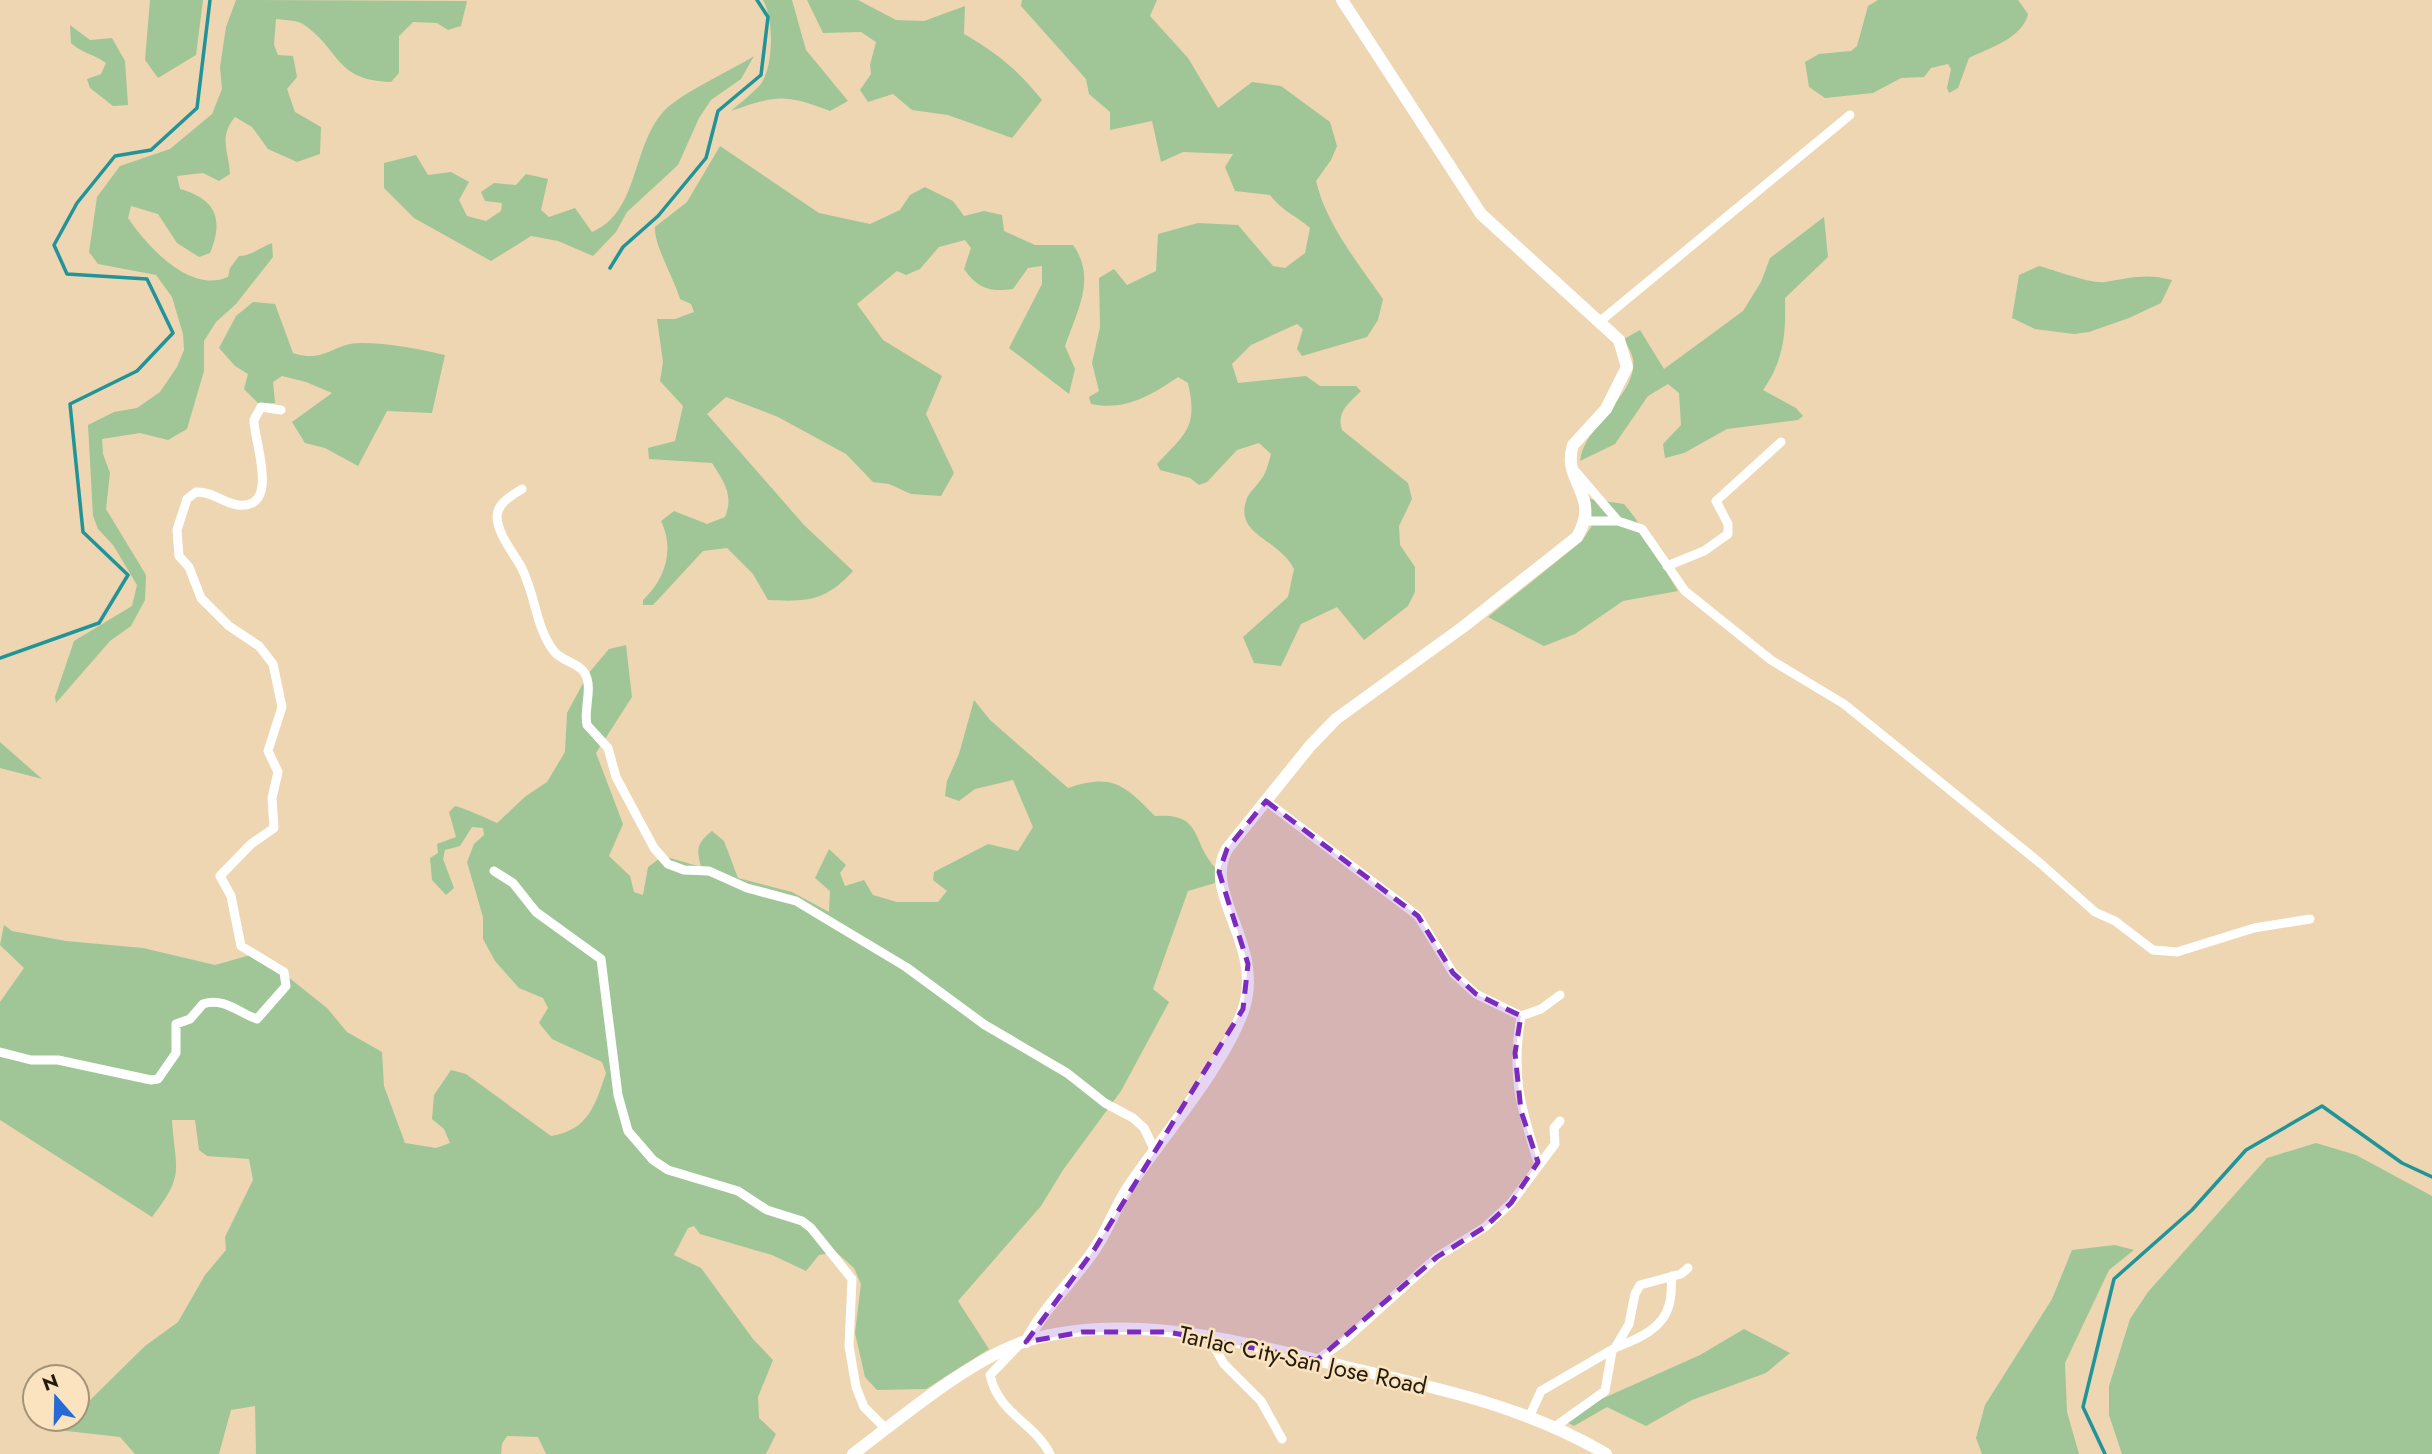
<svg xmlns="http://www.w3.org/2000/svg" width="2432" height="1454" viewBox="0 0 2432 1454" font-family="Jost,sans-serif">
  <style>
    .green { fill: #a0c697 }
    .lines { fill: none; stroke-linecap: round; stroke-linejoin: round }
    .stream { stroke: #209499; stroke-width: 3.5 }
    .street { stroke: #fff; stroke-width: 9 }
    .secondary { stroke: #fff; stroke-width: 12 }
    .marked { fill: #7b2cbf; fill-opacity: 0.2; stroke: #7b2cbf; stroke-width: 5; stroke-dasharray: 14 9; stroke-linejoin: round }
    .labels { text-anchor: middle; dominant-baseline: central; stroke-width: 5; stroke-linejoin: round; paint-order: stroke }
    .street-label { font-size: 24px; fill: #231b0d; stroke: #fae3be }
  </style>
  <rect width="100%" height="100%" fill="#edd6b1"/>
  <!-- green -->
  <path class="green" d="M150 0H203L196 55 158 78 145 60Z
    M236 0 467 1 461 26 448 30 437 23 413 22 399 36V73L391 82C334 80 341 50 303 24 297 20 284 20 276 19L274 45 278 55 293 56 297 77 287 89 295 112 321 127 320 154 297 162 268 149 252 127 235 117C218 137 229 152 230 174L219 181 203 173 177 176 180 189C216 199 224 219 210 253L199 257 177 243 158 214 131 206 128 218C147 246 190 294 228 277L230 268 239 256C251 256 261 247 272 243L273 257 236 304 216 322 204 341V371L187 429 168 440 140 433 102 439 103 454 110 473 106 509 146 575 145 600 131 626 110 641 56 703 55 697 74 641 132 606 137 585 113 545 98 529 93 516 88 425 114 412 137 408 160 392 177 367 184 350 183 334 172 297 156 275 98 264 89 252 97 197 120 166 170 149 212 114 222 89 220 67 226 27Z
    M763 0H792L806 50 848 101 830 111C785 94 776 95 731 111 740 103 752 94 760 85 774 68 774 18 763 0Z
    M807 0H858L896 20 924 21 965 6 964 34C996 52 1019 71 1042 100L1012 138 948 115 912 110 893 94 868 102 860 90 871 74 870 65 876 42 861 32 823 33Z
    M1022 0H1157L1150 16 1188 58 1218 108 1252 82 1281 86 1330 122 1337 146 1331 160 1316 181C1326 224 1358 263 1383 299L1378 320 1367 337 1302 356 1297 349 1303 329 1297 324 1251 345 1232 364 1238 383 1306 376 1320 386H1356L1361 391C1349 403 1336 412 1342 430L1408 483 1412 499 1399 526 1400 545 1415 567V592L1408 606 1364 640 1337 607 1301 624 1281 666 1254 663 1243 637 1288 597 1294 569C1278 537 1233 536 1247 498 1251 490 1259 484 1264 475 1267 469 1269 461 1271 454L1259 443 1237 450 1207 482 1199 485 1190 478 1160 470 1157 464C1186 433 1198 428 1188 383L1178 377C1150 396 1125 411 1091 404L1089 397 1099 391 1092 363 1100 327 1099 278 1114 269 1127 285 1156 271 1158 234 1198 223 1238 225 1273 266 1285 268 1305 253 1310 228C1295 215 1282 211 1270 195L1235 191 1225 167 1233 154 1183 152 1161 162 1152 121 1110 130V112L1089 94 1086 79 1021 6Z
    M1878 0H2018L2028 14C2023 38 1989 48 1969 58L1958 88 1949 93 1947 88 1951 69 1948 64 1931 68 1924 77 1901 78 1873 93 1825 98 1809 87 1805 62 1819 54 1851 51 1857 46 1868 6Z
    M70 25 90 40 112 38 125 61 128 105 113 106 90 88 87 79 101 74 106 63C94 54 81 53 71 43Z
    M754 56 741 79 711 100 699 118 678 165 627 212 616 232 593 256 558 241 531 236 491 261 414 218 384 188V163L416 155 428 175 451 172 469 182 459 200 467 216 486 221 501 211 502 203 485 201 481 192 494 183 516 185 526 174 548 179 541 210 549 217 575 208 592 232C640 212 631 145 665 110 683 92 730 71 754 56Z
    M720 146 819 213 870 224 900 210 910 195 925 187 953 201 964 216 984 211 1002 215 1004 231 1035 245H1073C1097 278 1077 311 1065 346L1075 369 1069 394 1009 348 1042 284V266L1028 268 1013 289C990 292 978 289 964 269L971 248 965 240 939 247 920 269 906 275 897 271 857 304 883 340 942 376 926 414 954 473 941 496 911 494 889 484 873 482 846 454 778 417 726 397 707 414 804 525 853 571C826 601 807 602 768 600L753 574 727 548 703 551 653 605H643V600C665 580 675 549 661 521L674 511 707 524 725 517C734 495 724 482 712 463L649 459 648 448 675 441 683 406 660 381 663 362 657 319H675L694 312 691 304 680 299C674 278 654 246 655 227L687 202Z
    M1824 217 1828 257 1785 298C1786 334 1784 360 1763 390L1796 408 1803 416 1798 420 1727 429 1684 453 1665 458 1663 444 1681 425 1679 393 1668 384 1648 396 1615 444 1580 461C1584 425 1638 395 1633 359 1632 353 1627 345 1624 339L1640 330 1664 369 1743 311 1761 282 1770 258Z
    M2039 266C2055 270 2090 284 2105 282 2130 278 2146 273 2172 280L2161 303 2129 318 2089 332 2074 334 2035 329 2012 318 2019 275Z
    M253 302 275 304 293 353C325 364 334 342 362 343 390 343 418 349 445 355L432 413 387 411 358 466 325 448 305 443 292 422 332 393 306 382 282 376 273 382 275 403H258L244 389 248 374 235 366 219 348 236 316Z
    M1590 499 1624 504C1647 530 1659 562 1678 591L1623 601 1575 634 1544 646 1488 617 1582 541 1593 524Z
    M626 645 632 697 596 753 623 824 609 856 630 876 634 892 643 895 648 867 663 856 701 867C696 849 697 843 712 831L724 841 738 878 792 892 829 912 830 891 815 878 829 849 846 865 840 873 845 886 864 880 873 895 897 902H938L947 891 933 880 934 872 988 844 1018 851 1033 827 1013 780 975 789 959 801 945 796 947 781 959 754 974 700 990 720 1068 788C1113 773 1124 785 1155 816 1204 812 1191 843 1216 868L1215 883 1188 891 1153 989 1169 1002 1121 1091 1063 1170 1041 1206 958 1301 989 1349 926 1389 877 1390 865 1377 855 1333 861 1284 854 1268 836 1252 819 1255 806 1271 772 1255 700 1234 694 1226 688 1228 674 1255 701 1268 753 1339 773 1360 758 1397 759 1418 776 1434 766 1454H546L538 1437 507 1436 502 1444 501 1454H256L255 1406 231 1410 219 1454H135L120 1437 58 1430 70 1419H77V1413L145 1346 178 1322 205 1275 226 1250 225 1237 253 1180 249 1159 207 1156 199 1150 195 1120H172C175 1170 186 1173 152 1217L0 1120V1002L24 968 0 945 4 925 12 931 66 941 143 948 215 965 258 953 327 1008 347 1032 382 1052 384 1086 405 1143 436 1148 450 1143 444 1129 432 1119 434 1095 451 1070 466 1074 551 1136C588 1130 595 1106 606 1073L602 1062 552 1039 539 1023 548 1008 543 998 519 988 495 961 483 939V917L467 862 474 844 484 835 483 828 472 827 460 846 445 850 443 859 454 888 446 895 432 880 430 858 438 853 437 844 456 837 449 812 455 806C466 809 484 817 497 823L526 796 547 782 565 752 567 713 588 674 609 649Z
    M0 742 42 779 0 768Z
    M2316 1143 2356 1155 2432 1196V1454H2122L2109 1415V1386L2130 1319 2148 1292 2267 1158Z
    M2115 1245 2134 1250 2109 1270 2065 1363 2067 1412 2079 1454H1982L1976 1438 1985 1405 2052 1299 2072 1250Z
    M1744 1329 1790 1353 1766 1373 1692 1400 1646 1426 1607 1407 1574 1426 1559 1418 1700 1355Z"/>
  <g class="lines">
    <!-- stream -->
    <path class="stream" d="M610 268 623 247 658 216 706 158 718 111 761 75 768 17 757 0
      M0 658 99 623 128 575 83 532 70 404 137 371 173 333 147 279 67 274 54 245 77 203 115 156 151 150 197 108 210 0
      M2105 1454 2083 1407 2114 1279 2192 1210 2246 1150 2322 1106 2402 1163 2432 1177"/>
    <!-- street -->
    <path class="street" d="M1598 323 1850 115
      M1576 472 1618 521
      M522 489C511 496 498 503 497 516 497 533 512 551 520 565 535 591 535 626 553 650 560 661 577 662 584 672 594 687 583 709 587 725L608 748 616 777 654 848 668 864 684 870 709 871 747 888 796 901 906 967 985 1025 1067 1073 1105 1103 1133 1118 1144 1128 1154 1149
      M1586 521H1618L1642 529 1685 591 1771 660 1844 704 2040 863 2095 912 2115 921 2153 950 2177 952 2254 928 2310 919
      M1667 566 1704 551 1728 534V524L1716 501 1781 442
      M1266 801 1418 916 1453 973 1476 994 1521 1016 1541 1009 1560 995
      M494 871 513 883 536 912 601 959 618 1095 628 1131 653 1160 668 1170 738 1191 767 1210 802 1221 811 1228 852 1279 849 1346 856 1387 864 1407 886 1429
      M1521 1016C1511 1075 1520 1106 1538 1162
      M0 1052 31 1060H58L151 1080 158 1079 176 1053V1024L190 1019 203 1004C224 997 239 1013 257 1019L286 986 284 972 241 946 231 896 220 876 251 844 274 828 272 798 278 772 268 751 282 707 273 664 259 646 229 626 201 598 189 567 179 556 177 530 187 499 196 492C212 491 223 503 238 505 282 510 253 438 254 420L261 407 281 410
      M1208 1336 1224 1364 1261 1401 1282 1439
      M1018 1346 990 1375C999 1415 1034 1422 1050 1454
      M1617 1347C1637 1339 1663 1329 1669 1305 1672 1297 1671 1285 1672 1276
      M1317 1360 1344 1341 1437 1257 1485 1227 1511 1203 1555 1144 1554 1128 1560 1121
      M1530 1415 1541 1391 1615 1348 1629 1324 1635 1294 1640 1285 1681 1274 1688 1268
      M1556 1426 1605 1391 1612 1351"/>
    <!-- secondary -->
    <path class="secondary" d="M1026 1342C1044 1308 1070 1284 1092 1253 1107 1233 1114 1209 1128 1188 1162 1137 1223 1067 1243 1011 1266 945 1201 894 1227 849L1310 746 1336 719 1463 627 1577 537C1602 494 1561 482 1573 445L1606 409 1627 367 1619 340 1481 214 1342 0
      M853 1454C901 1418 970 1359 1026 1341 1131 1310 1244 1343 1346 1367 1437 1388 1525 1406 1606 1454"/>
  </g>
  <!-- marked area -->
  <path class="marked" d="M1266 801 1418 916 1453 973 1476 994 1521 1016 1515 1053 1521 1111 1538 1162 1511 1203 1485 1227 1437 1257 1317 1360 1168 1332H1082L1026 1342 1094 1250 1243 1009 1248 964 1219 872 1227 849Z"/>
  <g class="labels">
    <!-- street labels -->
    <g class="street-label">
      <text transform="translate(1303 1360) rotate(12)">Tarlac City-San Jose Road</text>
    </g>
  </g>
  <!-- north arrow -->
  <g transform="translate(56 1398) rotate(340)"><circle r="33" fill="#fae3be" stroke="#a49377" stroke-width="2"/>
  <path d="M0-5L12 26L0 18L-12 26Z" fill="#256ad6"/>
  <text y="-10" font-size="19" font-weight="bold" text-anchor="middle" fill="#231b0d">N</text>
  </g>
</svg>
